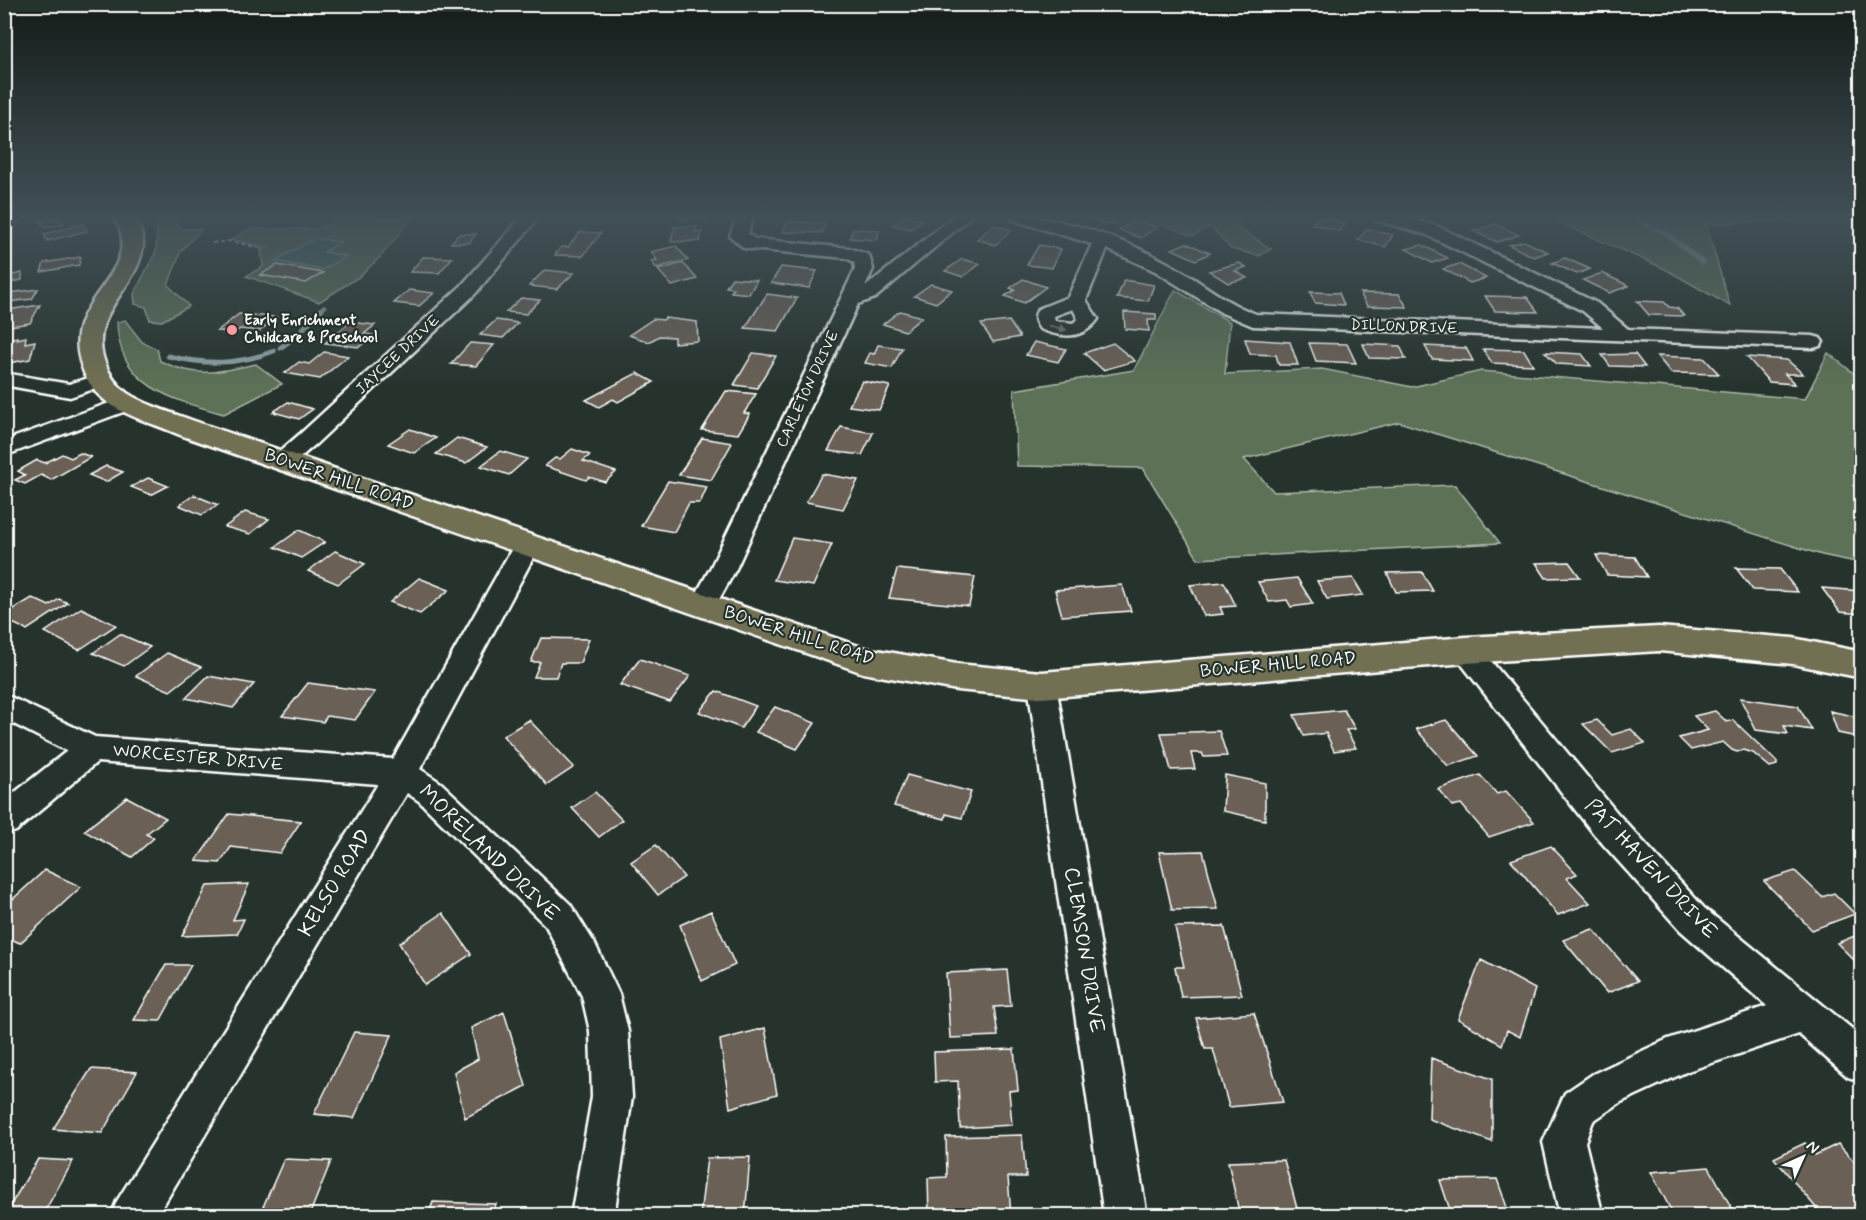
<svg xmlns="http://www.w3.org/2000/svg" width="1866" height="1220" viewBox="0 0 1866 1220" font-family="Mynerve,sans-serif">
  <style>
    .green { fill: #5b7156; stroke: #adb8aa; stroke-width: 1.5 }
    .water { fill: #46686c; stroke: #90a4a7; stroke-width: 1.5 }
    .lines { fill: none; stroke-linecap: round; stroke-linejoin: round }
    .stream { stroke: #90a4a7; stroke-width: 5 }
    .building { fill: #6a6055; stroke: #fff; stroke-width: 1.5 }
    .minor-casing { stroke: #fff; stroke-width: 5 }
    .major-casing { stroke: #fff; stroke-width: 5 }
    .path { stroke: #fff; stroke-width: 2; stroke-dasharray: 4.5 3; stroke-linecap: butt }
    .minor { fill: #26332d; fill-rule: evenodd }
    .major { fill: #716f52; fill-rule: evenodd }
    .oneway { fill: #727a76 }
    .poi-dot { fill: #ff9aa2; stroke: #26332d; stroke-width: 2 }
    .labels { text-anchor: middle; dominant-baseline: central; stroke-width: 4.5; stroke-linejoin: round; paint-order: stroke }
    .far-poi-label { font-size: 15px; font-weight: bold; fill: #fff; stroke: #26332d; text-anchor: start }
    .far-street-label { font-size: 15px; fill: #fff; stroke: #26332d }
    .street-label { font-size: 18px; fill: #fff; stroke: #26332d }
    .near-street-label { font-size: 21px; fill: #fff; stroke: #26332d }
  </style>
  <rect width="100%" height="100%" fill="#26332d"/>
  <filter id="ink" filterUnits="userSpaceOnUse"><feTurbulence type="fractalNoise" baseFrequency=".0167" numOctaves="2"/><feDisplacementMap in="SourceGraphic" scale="12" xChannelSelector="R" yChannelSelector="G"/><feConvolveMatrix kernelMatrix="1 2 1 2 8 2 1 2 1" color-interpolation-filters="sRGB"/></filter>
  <g filter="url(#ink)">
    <!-- green -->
    <path class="green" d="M150 216H173L181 229H202L181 251 168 285 189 306 162 321 150 320 146 307 135 304 134 294 156 251 157 224Z
      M344 216 412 218 381 256 359 277 319 302 246 276 263 267 261 250 267 247 231 240 248 229H316Z
      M1142 216H1245L1237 227 1271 249 1260 256 1231 249 1210 226 1193 236 1143 218Z
      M1544 216H1862L1706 224 1730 306 1665 269Z
      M1175 290 1230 322 1225 374 1322 369 1412 387 1481 371 1805 399 1828 353 1861 379V563L1822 555 1399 422 1244 459 1274 492 1455 485 1500 543 1198 559 1143 468 1017 466 1014 390 1134 370Z
      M125 320 142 342 157 349 160 361C199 379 217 372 256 364L282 384 224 414C172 400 118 386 117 322Z"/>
    <!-- water -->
    <path class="water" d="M315 238 340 242 324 252 346 256 323 270 275 261Z"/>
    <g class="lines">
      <!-- stream -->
      <path class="stream" d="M1627 216 1669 235 1702 262
        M280 348 295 337 324 307
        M168 356C205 365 238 365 274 351"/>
    </g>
    <!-- building -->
    <path class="building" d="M4 216H28L21 222 4 223Z
      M58 216 63 224 45 228 40 220Z
      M681 216H711L709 220 679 219Z
      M905 216H906L923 220 911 229 893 225Z
      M1080 216H1115L1121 218 1111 225Z
      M1319 216 1345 224 1339 231 1312 224Z
      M1135 220 1157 227 1141 238 1119 230Z
      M788 222 826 223 822 233 782 232Z
      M83 224 87 231 47 241 44 234Z
      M1495 224 1519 235 1497 242 1473 231Z
      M994 225 1012 230 995 245 977 239Z
      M697 226 695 232H702L700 241 671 242 674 227Z
      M853 229 879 230 877 240 850 238Z
      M1367 229 1393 235 1385 247 1358 240Z
      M580 232 601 233 583 256 555 255 561 247H568Z
      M459 234H476L469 243H451Z
      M1524 241 1548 252 1534 257 1509 245Z
      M1186 243 1210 253 1196 260 1172 249Z
      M1039 245 1061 249 1052 268 1027 265Z
      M1422 245 1448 258 1432 263 1406 249Z
      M676 246 688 260 656 268 651 261 657 260 651 252Z
      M81 257 79 265 41 272 44 263Z
      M423 257 452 258 439 273 410 272Z
      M1565 258 1590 269 1577 274 1552 263Z
      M962 259 980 264 963 277 945 271Z
      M683 263 697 279 672 286 658 270Z
      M1239 263 1246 267 1235 271 1247 278 1228 283 1209 271Z
      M1459 264 1486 278 1470 283 1443 269Z
      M277 265 323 273 306 283 260 275Z
      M781 267 817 271 809 288 771 283Z
      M545 270 574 273 557 289 529 286Z
      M22 273V280L4 284V277Z
      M1602 273 1629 286 1609 293 1583 280Z
      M732 278 757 280 749 294 731 292 734 288 726 287Z
      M1023 279 1046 287 1024 303 1005 296 1015 290 1010 288Z
      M1124 280 1154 285 1148 301 1117 298Z
      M931 284 952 290 936 303 914 296Z
      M38 289 32 299 8 302 12 297 4 298V294Z
      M409 290 434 293 419 306 394 303Z
      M1310 292 1339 293 1344 305 1315 303Z
      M1360 293 1399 294 1407 307 1367 306Z
      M767 294 797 298 778 331 745 328Z
      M1485 296 1527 297 1538 312 1495 311Z
      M521 298 540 300 526 314 506 312Z
      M1637 301 1664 302 1669 307 1677 308 1684 316 1649 315Z
      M40 305 30 323 4 327V314L7 310Z
      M900 311 922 317 905 331 883 324Z
      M1124 312 1156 314V320H1148L1149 331 1125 329Z
      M239 314 276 317 260 331 240 329 236 332 217 331Z
      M665 318 697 322 698 341 674 343V337L659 336 649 342 629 335 653 319 663 320Z
      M496 320 518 323 503 338 480 335Z
      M1009 321 1020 337 993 342 981 324Z
      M350 322 375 325 364 334 374 335 359 347 325 343Z
      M17 337V339L26 337 25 343 35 341 30 359 4 364V340Z
      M1245 339 1290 342 1298 365H1279L1276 355 1250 354Z
      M1034 342 1066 349 1058 362 1026 355Z
      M470 343 494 345 476 366 451 364Z
      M1113 343 1135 361 1103 370 1084 353Z
      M1309 343 1347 344 1356 363 1316 361Z
      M1363 344 1400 346 1406 359 1369 358Z
      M878 345 902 348 892 368 865 363 870 353 874 354Z
      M1425 346 1466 348 1473 361 1432 359Z
      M1483 349 1524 350 1533 365 1492 363Z
      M324 352 348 356 320 379 285 373 299 362 309 364Z
      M1545 352 1582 354 1591 366 1557 364Z
      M753 353 776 356 757 388 734 385Z
      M1635 354 1645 367 1610 366 1602 355Z
      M1657 356 1704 358 1719 374 1671 373Z
      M1747 357 1787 360 1803 374H1785L1795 384 1769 382Z
      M637 373 654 382 618 402 613 399 599 407 586 400Z
      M862 381 890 386 879 410 849 406Z
      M726 391 756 394 744 413 750 414 738 434 702 430Z
      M288 402 313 409 299 419 273 412Z
      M841 427 873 433 862 455 828 451Z
      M410 429 436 438 414 453 388 444Z
      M457 438 487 447 466 463 436 454Z
      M702 438 732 443 711 480 679 475Z
      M572 449 590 455 583 461 616 472 605 482 589 477 586 480 545 466 555 458 560 459Z
      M500 451 527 459 509 475 481 466Z
      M80 453 91 457 51 480 41 475 25 484 15 480 25 475 18 471 37 460 45 463 62 454 71 458Z
      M106 466 123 472 106 482 89 475Z
      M822 474 858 480 843 509 806 502Z
      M148 478 168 486 151 495 131 487Z
      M668 481 707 487 700 503H689L674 532 641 526Z
      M194 495 218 505 202 515 179 505Z
      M245 512 269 519 250 534 225 527Z
      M299 530 325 542 301 558 275 547Z
      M792 538 832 544 813 586 774 580Z
      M335 551 365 564 338 584 308 571Z
      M1596 555 1635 557 1647 577 1607 575Z
      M1569 562 1580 577 1546 578 1536 563Z
      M1736 568 1780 569 1798 592 1753 590Z
      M897 569 975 577 969 606 889 598Z
      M1422 572 1433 591 1396 592 1387 573Z
      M419 578 449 590 420 614 390 602Z
      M1297 578 1313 604 1291 607 1287 600 1269 602 1258 582Z
      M1353 578 1363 595 1327 599 1317 581Z
      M1224 582 1236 606 1220 607 1223 614 1204 616 1190 585Z
      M1122 585 1131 611 1062 616 1055 590Z
      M1822 588 1862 591V614L1840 612Z
      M32 598 49 606 59 599 68 603 27 630 4 619V615Z
      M81 608 116 625 79 650 45 632Z
      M120 634 150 647 124 666 93 653Z
      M541 638 589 639 580 663H561L556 677H534L540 662H531Z
      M167 653 201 667 170 691 136 676Z
      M640 659 690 676 670 702 620 685Z
      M208 676 254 684 233 708 186 698Z
      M308 683 375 692 355 720 327 716 323 722 282 716Z
      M716 691 756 706 741 728 699 712Z
      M1740 698 1798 706 1812 730 1784 726 1788 734 1756 730Z
      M775 707 815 723 797 749 756 732Z
      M1344 710 1355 729 1346 730 1356 748 1334 751 1326 733 1304 736 1294 715Z
      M1715 711 1727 722 1733 720 1777 762V765L1770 767 1753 753 1744 750 1737 752 1732 750 1723 742 1691 750 1679 738 1708 730 1694 716Z
      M1830 711 1862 718V738L1838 733Z
      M529 720 574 767 547 785 503 736Z
      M1446 720 1478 756 1448 766 1416 729Z
      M1597 720 1612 735 1631 729 1645 743 1612 753 1583 724Z
      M1219 731 1227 756 1204 757 1202 753H1191L1195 769 1171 770 1161 733Z
      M907 775 971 792 962 818 946 814 945 819 894 806Z
      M1225 775 1265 783V820L1223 811Z
      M1480 775 1497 794 1506 791 1534 822 1489 837 1461 804 1452 806 1438 789Z
      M595 792 622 820 599 837 572 808Z
      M127 797 166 818 146 834 154 838 132 857 84 831Z
      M229 814 301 821 280 853 231 847 220 863 196 861Z
      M656 845 684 877 658 895 631 862Z
      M1551 846 1577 874 1567 878 1590 903 1558 915 1511 860Z
      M1203 851 1218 909 1172 910 1159 852Z
      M45 870 81 887 20 943 4 936V907Z
      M1795 871 1822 897 1834 893 1855 914 1812 930 1764 881Z
      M249 884 233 920 244 919 237 934 182 936 207 886Z
      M711 911 735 965 702 981 680 925Z
      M443 913 471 954 425 985 399 943Z
      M1224 926 1242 995 1181 997 1175 967H1184L1175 927Z
      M1593 929 1638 981 1607 993 1563 940Z
      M1862 933V968L1837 943Z
      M1481 960 1535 989 1520 1037 1507 1030 1502 1045 1458 1019Z
      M166 965H191L160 1021 134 1020Z
      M1007 970 1011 1006 994 1007 998 1036 950 1038 946 973Z
      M504 1012 526 1086 465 1118 454 1072 478 1059 471 1028Z
      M1254 1013 1283 1102 1229 1107 1213 1049H1205L1196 1018Z
      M765 1028 777 1094 730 1108 720 1040Z
      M354 1032 392 1035 354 1118 314 1114Z
      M1014 1049 1018 1090 1009 1091 1012 1125 960 1128 958 1081 935 1082 934 1052Z
      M1431 1058 1492 1079V1142L1429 1119Z
      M91 1069 137 1072 102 1133 53 1129Z
      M1022 1135 1026 1177H1008L1011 1216H929L928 1178 947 1177 946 1137Z
      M1805 1143 1815 1155 1838 1144 1862 1170V1216H1823L1774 1158Z
      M750 1157 745 1216H700L707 1158Z
      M38 1159 73 1161 42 1216H4Z
      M284 1159 331 1161 309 1216H259Z
      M1284 1160 1299 1216H1240L1228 1162Z
      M1709 1167 1736 1216H1674L1651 1172Z
      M1497 1179 1510 1216H1452L1440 1180Z
      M433 1202 496 1204 492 1216H428Z"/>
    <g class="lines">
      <!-- minor casing -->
      <g class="minor-casing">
        <path id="minor" d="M523 216H540L475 294 316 444C303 454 292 469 274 465L270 460 300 434 461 286Z
          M737 216H753L748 234 755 239 849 248 869 255 873 269 865 287 954 216H972L875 298 858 304 736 569 712 612 703 614 694 612 690 605 710 569 855 269 854 262 846 258 750 249 744 248 730 236Z
          M1011 216C1065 216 1133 242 1180 270 1205 285 1228 304 1256 314L1603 328 1583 311 1425 234 1375 220 1373 216H1399L1437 226 1597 303 1628 329 1813 336 1820 338 1823 342 1820 346 1813 348 1253 326 1222 313 1155 271 1107 249 1086 300 1098 319C1083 340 1062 338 1040 329 1035 322 1033 317 1038 309L1068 297 1092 244 1013 220ZM1073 309 1078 319 1073 323 1055 321 1054 316Z
          M4 373 69 384 99 375 106 377 109 381 106 385 70 397 4 385Z
          M126 397 134 398 137 403 134 408 4 456V441Z
          M527 537 536 539 540 545 420 769 441 783 570 904 595 944 619 994 628 1031 632 1097 614 1216H571L592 1097 590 1031 582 996 546 926 419 801 407 793 157 1216H111L117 1201 378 784 97 762 16 831 4 835V801L67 751 4 719V694L95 737 393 759 514 545 518 539Z
          M1466 640 1476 643 1618 814 1704 908 1862 1037V1082L1848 1077 1799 1034 1688 1071 1621 1102 1593 1121 1585 1142 1603 1216H1560L1543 1142 1565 1093 1593 1074 1668 1039 1767 1006 1680 930 1594 834 1456 657 1452 650 1456 643Z
          M1042 674 1052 677 1056 685 1147 1216H1104L1028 685 1032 677Z"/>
      </g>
      <!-- major casing -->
      <g class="major-casing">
        <path id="major" d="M113 216H133C138 226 144 234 143 246 138 289 88 313 104 360 109 374 115 384 127 393 149 407 176 414 200 423L865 648 957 664 1042 672 1466 637 1659 627 1793 638 1862 652V678L1793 664 1659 651 1466 663 1042 698 957 690 863 673 180 435C158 425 133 419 113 406 98 397 87 383 82 367 59 304 131 282 121 232 120 227 116 221 113 216Z"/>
      </g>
      <!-- path -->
      <path class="path" d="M212 243 230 241 264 249"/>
      <!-- minor -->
      <use href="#minor" class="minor"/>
      <!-- major -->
      <use href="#major" class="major"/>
    </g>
    <!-- one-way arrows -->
    <defs><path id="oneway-solid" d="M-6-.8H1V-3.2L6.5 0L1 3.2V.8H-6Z" transform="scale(1.5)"/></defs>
    <use class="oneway" href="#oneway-solid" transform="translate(1058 328) rotate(14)"/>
  </g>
  <!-- sky -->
  <linearGradient id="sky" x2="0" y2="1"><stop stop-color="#151c19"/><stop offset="0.56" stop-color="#415057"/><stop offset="1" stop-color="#415057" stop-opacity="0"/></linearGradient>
  <rect width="1866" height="387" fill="url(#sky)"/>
  <!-- markers -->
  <circle class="poi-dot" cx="232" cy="330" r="6"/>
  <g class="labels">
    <!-- far-poi labels -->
    <g class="far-poi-label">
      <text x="244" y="321">Early Enrichment<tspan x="244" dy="17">Childcare &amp; Preschool</tspan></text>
    </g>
    <!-- far-street labels -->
    <g class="far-street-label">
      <text transform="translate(1404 327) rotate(2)">DILLON DRIVE</text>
      <text transform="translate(398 355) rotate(-43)">JAYCEE DRIVE</text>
      <text transform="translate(808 389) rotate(-65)">CARLETON DRIVE</text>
    </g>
    <!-- street labels -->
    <g class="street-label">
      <text transform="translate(339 480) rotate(19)">BOWER HILL ROAD</text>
      <text transform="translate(799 636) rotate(18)">BOWER HILL ROAD</text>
      <text transform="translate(1278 665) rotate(-5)">BOWER HILL ROAD</text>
      <text transform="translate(198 758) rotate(5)">WORCESTER DRIVE</text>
    </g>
    <!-- near-street labels -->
    <g class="near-street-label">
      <text transform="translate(489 853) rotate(44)">MORELAND DRIVE</text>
      <text transform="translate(1651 869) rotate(47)">PAT HAVEN DRIVE</text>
      <text transform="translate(335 883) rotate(-59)">KELSO ROAD</text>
      <text transform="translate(1084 950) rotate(81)">CLEMSON DRIVE</text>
    </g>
  </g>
  <!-- margin -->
  <rect width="1866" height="1220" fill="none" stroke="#26332d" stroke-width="24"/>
  <rect x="12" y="12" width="1842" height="1196" fill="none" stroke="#fff" stroke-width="2" filter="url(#ink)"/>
  <!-- north arrow -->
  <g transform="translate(1803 1157) rotate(45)" stroke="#26332d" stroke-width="4.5" paint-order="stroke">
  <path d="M0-4.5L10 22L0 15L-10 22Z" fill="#ffffff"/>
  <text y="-9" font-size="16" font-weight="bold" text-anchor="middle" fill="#ffffff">N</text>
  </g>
</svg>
